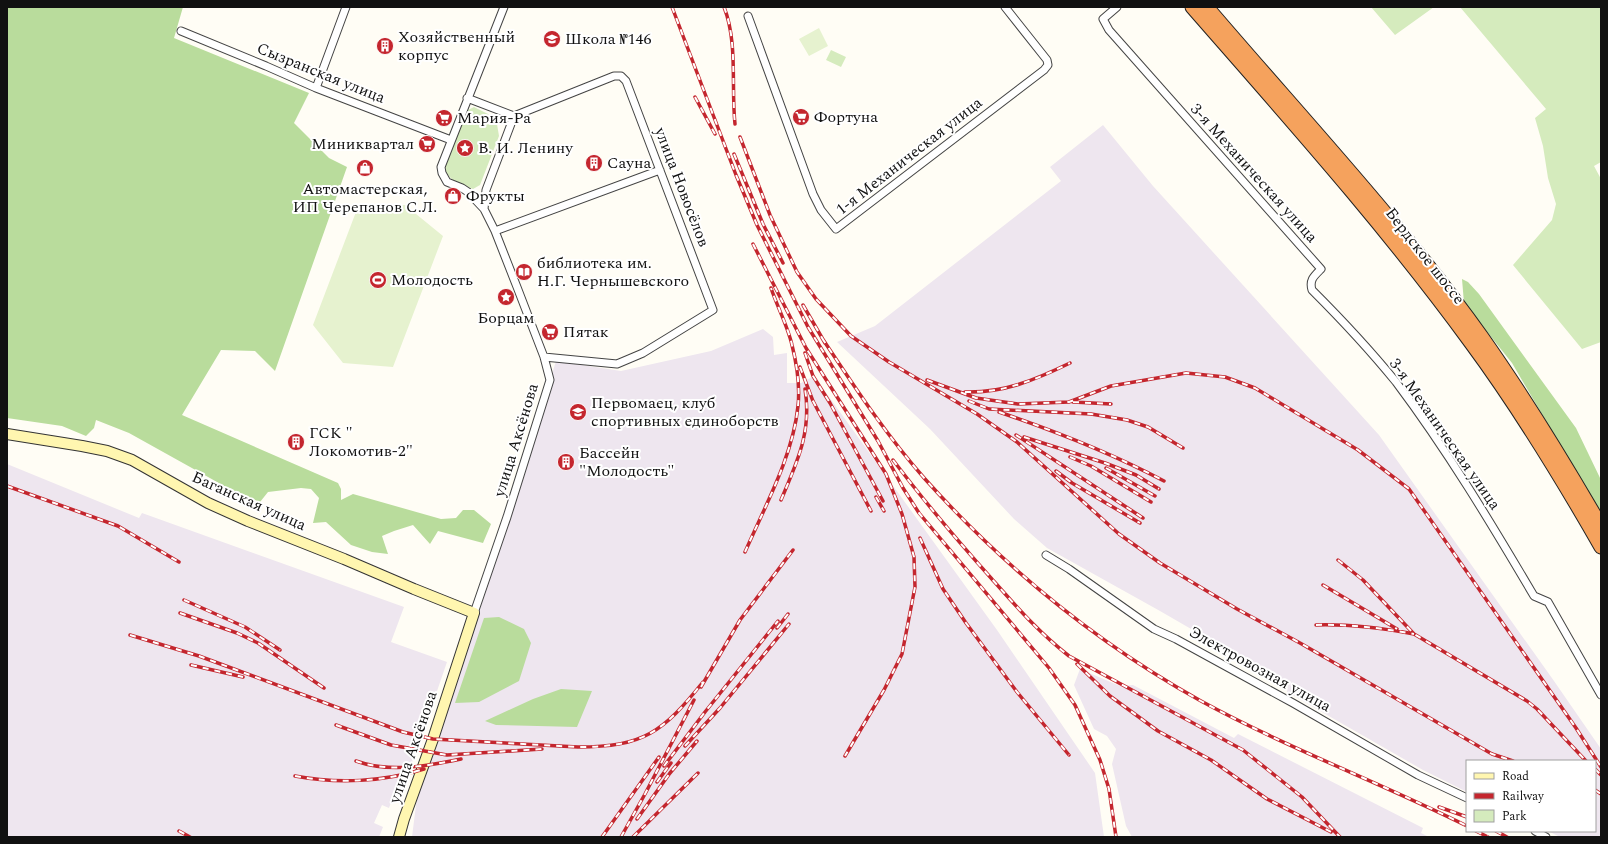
<svg xmlns="http://www.w3.org/2000/svg" width="1608" height="844" viewBox="0 0 1608 844" font-family="Spectral,serif">
  <style>
    .industrial { fill: #eee6ef }
    .green { fill: #d5ebbd }
    .forest { fill: #b9dc9c }
    .pitch { fill: #e6f2cf }
    .lines { fill: none; stroke-linecap: round; stroke-linejoin: round }
    .street-casing { stroke: #444; stroke-width: 9 }
    .secondary-casing { stroke: #333; stroke-width: 12 }
    .highway-casing { stroke: #222; stroke-width: 15 }
    .street { stroke: #fff; stroke-width: 7 }
    .secondary { stroke: #fff6b0; stroke-width: 10 }
    .highway { stroke: #f5a25d; stroke-width: 13 }
    .rail-casing { stroke: #c4262e; stroke-width: 3.5 }
    .rail { stroke: #fff; stroke-width: 2; stroke-dasharray: 6; stroke-linecap: butt }
    .labels { text-anchor: middle; dominant-baseline: central; stroke-width: 4; stroke-linejoin: round; paint-order: stroke }
    .poi-label { font-size: 16px; fill: #111; stroke: #fff; text-anchor: start }
    .street-label { font-size: 16px; fill: #111; stroke: #fff }
  </style>
  <rect width="100%" height="100%" fill="#fffdf5"/>
  <!-- industrial -->
  <path class="industrial" d="M1103 125 1153 186 1379 435 1554 681 1601 749V837H1560L1548 831H1595V761H1467V792L1423 770 1287 692 1288 685 1160 611 1047 548 1014 519 930 429 837 342 875 326 1061 181 1050 167Z
    M763 329 773 337 774 355 787 353V383H801L814 376 997 630 1095 773 1104 837H412L417 797 475 625 556 361 621 371 711 351Z
    M7 464 139 518 142 513 404 607 391 642 447 662 404 787 396 788 389 808 382 805 374 823 383 827 379 837H7Z
    M1080 669 1120 686 1133 685 1234 738 1238 734 1423 828 1421 833 1429 837H1132L1126 826 1112 764 1116 749 1107 736 1094 729 1074 685Z"/>
  <!-- green -->
  <path class="green" d="M1371 7H1434L1395 35Z
    M1460 7H1601V162L1594 166 1601 179V342L1582 349 1513 265 1552 220 1556 204 1548 178 1543 146 1535 118 1546 109Z
    M831 50 846 57 841 67 826 60Z
    M474 107 496 118 499 136 480 185 473 189C461 183 446 181 445 166L466 111Z"/>
  <!-- forest -->
  <path class="forest" d="M7 7H183L174 38 309 93 294 123 329 158 347 167 275 371 255 351 221 350 182 415 338 483 341 489V500L353 494 441 519 456 518 463 510H474L491 524 483 543 438 531 430 544 413 525 394 531 382 536 388 554 372 552 351 545 326 522 313 523 319 498 311 489 301 488 268 492 260 502 235 492 129 433 96 420 94 428 86 436 62 426 7 418Z
    M1462 279 1468 282 1479 294 1576 428 1601 480V515L1512 363 1464 303Z
    M499 617 524 629 531 643 519 681 479 702 455 703 484 618Z
    M561 689 592 691 577 727 496 725 485 721 533 699Z"/>
  <!-- pitch -->
  <path class="pitch" d="M819 28 828 46 809 56 799 39Z
    M359 204 405 205 443 236 393 367 343 363 313 325Z"/>
  <g class="lines">
    <!-- street casing -->
    <g class="street-casing">
      <path id="street" d="M1117 7 1103 19 1109 30 1321 269C1314 276 1309 280 1312 290 1341 319 1370 350 1396 382 1447 450 1491 523 1534 596L1548 602 1601 695
        M748 16 813 194 821 210 836 229 1044 70 1048 65 1047 60 1005 7
        M181 31 266 66 316 88 451 140
        M316 88 346 7
        M467 98 514 116 486 190 484 209
        M514 116 614 76H621L626 81 713 310 643 353 617 364 544 357
        M495 231 660 170
        M1046 555 1069 569 1154 629 1176 639 1293 703 1418 775 1467 798
        M474 613 507 517 550 380 544 357 517 287 495 231 484 209 468 192 462 188 447 182 442 173 441 167 504 7
        M1535 831 1546 837"/>
    </g>
    <!-- secondary casing -->
    <g class="secondary-casing">
      <path id="secondary" d="M7 434 82 446 107 451 132 460 208 503 248 521 344 559 414 589 474 613 433 739 404 819 399 837"/>
    </g>
    <!-- highway casing -->
    <g class="highway-casing">
      <path id="highway" d="M1192 7C1288 117 1385 225 1471 343 1519 408 1561 477 1601 547
        M1207 7C1300 116 1399 221 1482 337 1525 398 1564 462 1601 526"/>
    </g>
    <!-- street -->
    <use href="#street" class="street"/>
    <!-- secondary -->
    <use href="#secondary" class="secondary"/>
    <!-- highway -->
    <use href="#highway" class="highway"/>
    <!-- rail casing -->
    <g class="rail-casing">
      <path id="rail" d="M672 7 736 175 757 225 808 327 878 441 903 488 919 513 1049 668 1075 705 1100 760 1109 789 1116 837
        M724 7C738 42 731 87 735 124
        M695 97 715 134
        M740 137 770 215 797 272 816 299 851 336 889 362 977 414 1017 442 1119 534 1160 563 1237 609 1300 643 1492 754 1513 761
        M734 154 763 224 783 263
        M753 244 806 348 886 474 902 514 914 557 915 587 902 654 884 690 845 756
        M803 305 825 343
        M822 338C854 386 886 435 925 479 1004 567 1097 643 1201 701 1287 748 1379 782 1467 826
        M805 353 813 376 830 403 883 501
        M800 367 813 401 871 511
        M927 380 976 398 1018 404 1069 402 1111 386 1186 373 1225 377 1255 388 1358 450 1409 489 1576 728 1601 767
        M965 392C1004 393 1035 380 1070 363
        M969 401 989 409 1091 414 1127 420 1148 427 1183 448
        M1073 402 1111 404
        M999 412C1055 431 1111 453 1164 481
        M1016 435 1143 518
        M1024 437 1105 463 1136 475 1159 489
        M1070 457 1091 466 1151 502
        M893 460C924 501 957 540 991 578 1017 607 1038 632 1069 656L1243 750 1302 797 1340 837
        M1106 468 1155 496
        M1056 471 1072 483 1140 523
        M7 486 118 526 179 562
        M876 497 884 511
        M781 500C797 462 812 432 805 389
        M920 538 943 589 966 623 1017 692 1069 755
        M745 552C765 506 793 456 798 406 800 387 797 365 792 345 788 327 777 306 771 288
        M1338 560 1363 580 1414 634 1527 701 1537 709 1586 761
        M1323 585 1397 629
        M184 600 245 627 280 650
        M180 613 237 633 258 643 324 688
        M1316 625C1349 624 1381 628 1414 634
        M777 628 788 614
        M130 635 199 656 403 732 433 739 578 747C644 747 663 732 703 682
        M1077 664 1110 696 1158 731 1211 760 1267 799 1331 832
        M191 665 243 677
        M701 687 740 620 793 550
        M336 725 391 745 447 755 542 749
        M685 746 720 708 789 624
        M356 761C389 773 428 766 461 759
        M664 766 705 712 778 621
        M1595 769 1601 775
        M295 776C337 784 383 782 424 769
        M657 782 671 763
        M1595 790 1601 794
        M1439 807 1467 817
        M637 819 670 773 697 741
        M179 831 190 837
        M1476 831 1488 837
        M1496 831 1507 837
        M602 837 659 757
        M621 837 645 794 694 700
        M633 837 698 773"/>
    </g>
    <!-- rail -->
    <use href="#rail" class="rail"/>
  </g>
  <!-- icons -->
  <defs>
    <g id="school-disc" transform="scale(0.9)"><circle r="9.5" fill="#c4262e" stroke="#fff"/><path d="M0-5L7-2L0 1L-7-2ZM-4 1L0 2.5L4 1V4Q0 6-4 4Z" fill="#fff"/></g>
    <g id="building-disc" transform="scale(0.9)"><circle r="9.5" fill="#c4262e" stroke="#fff"/><path d="M-4-6H4V6H1V3H-1V6H-4ZM-2.5-4.3h1.7v1.8h-1.7ZM.8-4.3h1.7v1.8H.8ZM-2.5-1h1.7V.8h-1.7ZM.8-1h1.7V.8H.8Z" fill="#fff"/></g>
    <g id="supermarket-disc" transform="scale(0.9)"><circle r="9.5" fill="#c4262e" stroke="#fff"/><path d="M-6-5.5h2.5l.6 2H6L4.5 2H-2.5L-4.4-4H-6ZM-1.5 3.2a1.3 1.3 0 1 0 .1 0ZM3 3.2a1.3 1.3 0 1 0 .1 0Z" fill="#fff"/></g>
    <g id="sight-disc" transform="scale(0.9)"><circle r="9.5" fill="#c4262e" stroke="#fff"/><path d="M0-6L1.8-2.2L6-1.7L2.9 1.2L3.7 5.4L0 3.3L-3.7 5.4L-2.9 1.2L-6-1.7L-1.8-2.2Z" fill="#fff"/></g>
    <g id="shop-disc" transform="scale(0.9)"><circle r="9.5" fill="#c4262e" stroke="#fff"/><path d="M-5-2.5h2.3a2.7 3.5 0 0 1 5.4 0H5L5.5 6h-11ZM-1.5-2.5h3a1.5 2.3 0 0 0-3 0Z" fill="#fff"/></g>
    <g id="library-disc" transform="scale(0.9)"><circle r="9.5" fill="#c4262e" stroke="#fff"/><path d="M-6-4Q-3-5.5-.7-3.5V5Q-3 3-6 4ZM6-4Q3-5.5 .7-3.5V5Q3 3 6 4Z" fill="#fff"/></g>
    <g id="stadium-disc" transform="scale(0.9)"><circle r="9.5" fill="#c4262e" stroke="#fff"/><path d="M0-5a6.5 5 0 1 0 0 10a6.5 5 0 1 0 0-10ZM-3.5-1.8h7v3.6h-7Z" fill="#fff"/></g>
  </defs>
  <g fill-rule="evenodd">
    <use href="#school-disc" x="552" y="39"/>
    <use href="#building-disc" x="385" y="46"/>
    <use href="#supermarket-disc" x="801" y="117"/>
    <use href="#supermarket-disc" x="444" y="118"/>
    <use href="#supermarket-disc" x="427" y="144"/>
    <use href="#sight-disc" x="465" y="148"/>
    <use href="#building-disc" x="594" y="163"/>
    <use href="#shop-disc" x="365" y="168"/>
    <use href="#shop-disc" x="453" y="196"/>
    <use href="#library-disc" x="524" y="272"/>
    <use href="#stadium-disc" x="378" y="280"/>
    <use href="#sight-disc" x="506" y="297"/>
    <use href="#supermarket-disc" x="550" y="332"/>
    <use href="#school-disc" x="578" y="412"/>
    <use href="#building-disc" x="296" y="442"/>
    <use href="#building-disc" x="566" y="462"/>
  </g>
  <g class="labels">
    <!-- poi labels -->
    <g class="poi-label">
      <text x="398" y="37">Хозяйственный<tspan x="398" dy="18">корпус</tspan></text>
      <text x="565" y="39">Школа №146</text>
      <text x="814" y="117">Фортуна</text>
      <text x="457" y="118">Мария-Ра</text>
      <text x="414" y="144" text-anchor="end">Миниквартал</text>
      <text x="478" y="148">В. И. Ленину</text>
      <text x="607" y="163">Сауна</text>
      <text x="365" y="189" text-anchor="middle">Автомастерская,<tspan x="365" dy="18">ИП Черепанов С.Л.</tspan></text>
      <text x="466" y="196">Фрукты</text>
      <text x="537" y="263">библиотека им.<tspan x="537" dy="18">Н.Г. Чернышевского</tspan></text>
      <text x="391" y="280">Молодость</text>
      <text x="506" y="318" text-anchor="middle">Борцам</text>
      <text x="563" y="332">Пятак</text>
      <text x="591" y="403">Первомаец, клуб<tspan x="591" dy="18">спортивных единоборств</tspan></text>
      <text x="309" y="433">ГСК "<tspan x="309" dy="18">Локомотив-2"</tspan></text>
      <text x="579" y="453">Бассейн<tspan x="579" dy="18">"Молодость"</tspan></text>
    </g>
    <!-- street labels -->
    <g class="street-label">
      <text transform="translate(321 73) rotate(22)">Сызранская улица</text>
      <text transform="translate(909 156) rotate(-38)">1-я Механическая улица</text>
      <text transform="translate(1254 173) rotate(48)">3-я Механическая улица</text>
      <text transform="translate(682 187) rotate(69)">улица Новосёлов</text>
      <text transform="translate(1425 256) rotate(52)">Бердское шоссе</text>
      <text transform="translate(1445 434) rotate(55)">3-я Механическая улица</text>
      <text transform="translate(516 440) rotate(-73)">улица Аксёнова</text>
      <text transform="translate(249 501) rotate(24)">Баганская улица</text>
      <text transform="translate(1260 669) rotate(29)">Электровозная улица</text>
      <text transform="translate(413 747) rotate(-71)">улица Аксёнова</text>
    </g>
  </g>
  <!-- border -->
  <rect width="1608" height="844" fill="none" stroke="#111111" stroke-width="16"/>
  <!-- legend -->
  <rect x="1466" y="760" width="130" height="72" fill="#ffffff" stroke="#a0a0a0"/>
  <rect x="1474" y="773" width="20" height="6" fill="#fff6b0" stroke="#a0a0a0"/>
  <text x="1502" y="780" font-size="12" fill="#111111">Road</text>
  <rect x="1474" y="793" width="20" height="6" fill="#c4262e" stroke="#a0a0a0"/>
  <text x="1502" y="800" font-size="12" fill="#111111">Railway</text>
  <rect x="1474" y="810" width="20" height="12" fill="#d5ebbd" stroke="#a0a0a0"/>
  <text x="1502" y="820" font-size="12" fill="#111111">Park</text>
</svg>
